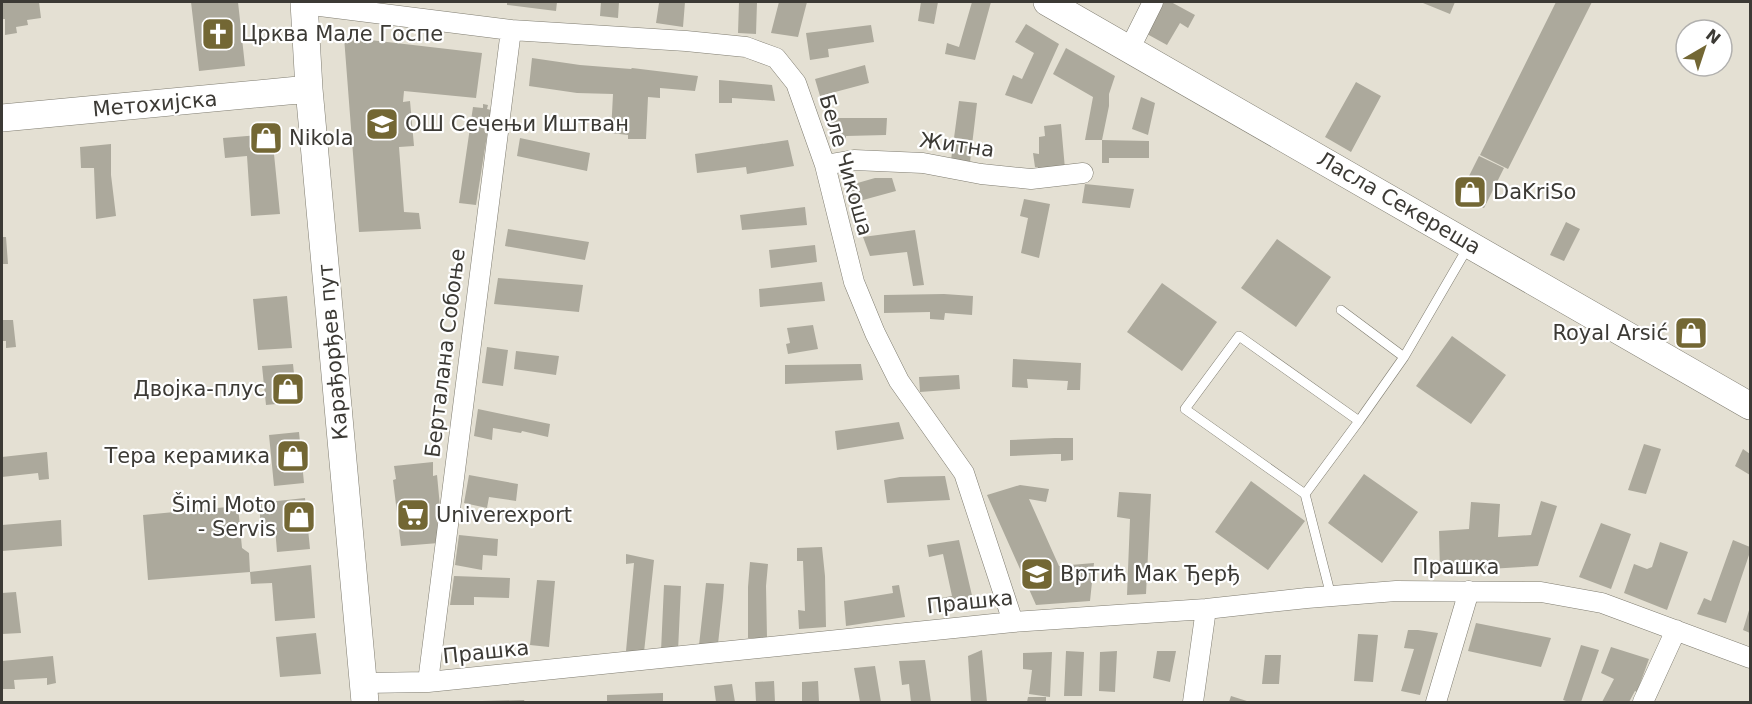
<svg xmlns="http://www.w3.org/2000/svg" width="1752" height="704" viewBox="0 0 1752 704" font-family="'DejaVu Sans',sans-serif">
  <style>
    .building { fill: #aca99c }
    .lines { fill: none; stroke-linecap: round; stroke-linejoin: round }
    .lane-casing { stroke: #7f7c70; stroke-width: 10 }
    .street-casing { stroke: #7f7c70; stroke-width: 21 }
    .secondary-casing { stroke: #7f7c70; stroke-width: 28 }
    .lane { stroke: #fff; stroke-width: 9 }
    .street { stroke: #fff; stroke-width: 20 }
    .secondary { stroke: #fff; stroke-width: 27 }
    .labels { text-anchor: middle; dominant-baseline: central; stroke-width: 4.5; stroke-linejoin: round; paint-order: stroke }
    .poi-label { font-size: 21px; fill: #3c3a35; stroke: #fff; text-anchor: start }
    .street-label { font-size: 21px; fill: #3c3a35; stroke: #fff }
  </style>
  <rect width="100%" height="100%" fill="#e4e0d3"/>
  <!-- building -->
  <path class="building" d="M2 2H39L41 18 27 20 28 25 16 27 17 33 5 35V19H2Z
    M191 2H238L245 66 199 71Z
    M507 2H557L556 11 507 5Z
    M601 2H619L618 18 600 16Z
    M667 2H685L683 27 656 23 659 3H667Z
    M739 2H757L756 34 738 33Z
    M779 2H807L798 37 771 33Z
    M921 2H938L934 24 918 21Z
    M972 2H991L975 60 945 54 947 43 959 47Z
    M1164 2H1171L1195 15 1188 28 1180 23 1167 45 1147 34Z
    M1424 2H1455L1450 14 1423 3Z
    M1556 2H1592L1508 169 1480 155Z
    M1026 24 1059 44 1032 104 1005 95 1013 75 1022 79 1034 53 1015 42Z
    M871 25 874 42 828 49 829 57 810 60 806 33Z
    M344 37 482 53 476 98 404 91 403 102 410 101 414 146 399 147 404 212 419 213 421 229 359 232Z
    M1066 48 1115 76 1109 94V106L1102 140H1085L1093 97 1053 74Z
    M532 58 580 65 631 69 632 68 698 76 695 91 660 88V98L648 97 646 139H628V135L611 133 613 94 577 93 529 86Z
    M865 65 869 83 820 96 815 79Z
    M719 80 772 85 775 101 732 98V103H719Z
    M1356 82 1381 96 1351 152 1325 137Z
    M1141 97 1155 103 1148 135 1132 129Z
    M959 101 977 103 970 162 951 160Z
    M483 104 488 105 487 109 491 110 476 205 459 203 473 107 483 108Z
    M830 118H887L886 135 846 136V142L832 143Z
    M1061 124 1065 169H1038V167H1035L1033 153 1039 154V137L1045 136 1044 126Z
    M272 134 280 214 251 216 247 156 225 158 223 138Z
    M520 138 590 153 587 171 517 156Z
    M788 140 794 166 747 174 746 167 697 173 695 154Z
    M1102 140 1149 141V158H1109V163H1102Z
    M111 144V175L116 216 96 219 94 168H81L80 147Z
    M1479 156 1504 168 1484 208 1459 196Z
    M875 178H892L896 191 852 203 847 186Z
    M1085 184 1134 189 1130 208 1082 203Z
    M1024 199 1050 204 1039 258 1021 253 1028 218 1020 216Z
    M805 207 807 225 742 230 740 215Z
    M1566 222 1580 229 1564 261 1550 255Z
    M508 229 589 242 585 260 505 246Z
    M915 230 924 285 913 286 907 252 870 256 863 237Z
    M2 237H6L8 264H2Z
    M1277 239 1331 277 1296 327 1241 288Z
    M815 245 817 262 771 268 769 250Z
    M498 278 583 285 579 312 494 304Z
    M822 282 825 301 760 307 759 289Z
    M1162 283 1217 322 1182 371 1127 332Z
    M944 294 973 296 972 315 945 313 944 320 930 319V312L884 313V295Z
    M287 296 292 348 258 350 253 299Z
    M2 320H13L16 347 6 348V341H2Z
    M813 325 818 349 788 354 786 344 790 343 787 328Z
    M1452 336 1506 375 1471 424 1416 386Z
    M487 347 508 350 503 386 482 383Z
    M516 351 559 356 556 375 514 369Z
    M1013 359 1081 363 1080 390H1067L1068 381 1027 379 1028 388 1012 387Z
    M293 364 297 402 266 405 262 366Z
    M861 364 863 380 785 384V365Z
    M959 375 960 389 920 392 919 377Z
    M478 409 550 424 548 437 522 431 521 433 493 428 492 440 474 436Z
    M899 422 904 439 837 450 835 431Z
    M299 432 304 483 274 486 269 435Z
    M1055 438H1073V460L1061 461V454H1054L1010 456V440Z
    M1644 444 1661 449 1646 494 1628 490Z
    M1743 449 1750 454V475L1735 466Z
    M47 452 49 479 39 480 38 473 2 477V457Z
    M433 462V476L437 475 441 517H437L439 543 401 546 393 480 396 479 394 466Z
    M1364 474 1418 512 1382 563 1328 523Z
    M469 475 518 484 516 501 489 497 487 508 464 503Z
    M945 476 950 500 887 503 884 480 900 477Z
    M1251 481 1305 521 1268 570 1215 532Z
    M1020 485 1049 489 1046 502 1029 499 1059 566 1094 563 1090 601 1036 605 987 495Z
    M1119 492 1151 494 1146 594 1127 595 1130 519 1117 517Z
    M305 498 310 549 277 552 275 527 261 528 259 503Z
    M1541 501 1557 506 1538 566 1440 572 1439 531 1469 529 1471 502 1500 504 1498 537 1531 535Z
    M238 506 242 548 249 553 250 572 148 580 143 515Z
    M61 520 62 546 2 551V525Z
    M1601 523 1631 534 1611 589 1579 577Z
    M459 535 498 539 497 556 483 555 482 570 455 565Z
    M959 540 974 604 971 608 944 611 941 598 952 596 943 554 929 557 927 545Z
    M1733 540 1750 547V552L1726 623 1697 614 1704 598 1711 601Z
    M1660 542 1688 552 1667 610 1624 593 1634 564 1647 569 1652 567Z
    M822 547 825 576 826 627 799 629 798 610 805 611 803 561H797V548Z
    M626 554 654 560 644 652 626 651 634 563 626 564Z
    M750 562 768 564 766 586 767 638H748V587Z
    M311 565 315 618 275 621 272 583 251 584 250 572Z
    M454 576 510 578 509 598 474 597V605H450Z
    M537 580 555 581 549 647 530 645Z
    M706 583 724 584 723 598 718 644 699 645Z
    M664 585 681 586 678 651H661Z
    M899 585 905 617 846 626 844 601 893 593 892 586Z
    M16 592 21 633 2 634V593Z
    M1750 607V633L1743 630Z
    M1476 623 1551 638 1541 667 1468 651Z
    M1408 630H1418L1438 633 1420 695 1401 691 1414 649 1404 648Z
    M316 633 321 674 280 677 276 637Z
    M1358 634 1378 635 1373 682 1354 681Z
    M1581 645 1599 650 1581 702H1569L1563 700Z
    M1611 647 1649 659 1637 692 1635 691 1629 702H1602L1614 679 1601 673Z
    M982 650 987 702H971L968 656Z
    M1066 651 1084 652 1082 696H1064Z
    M1117 651 1115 692 1099 691 1100 652Z
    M1157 651H1176L1170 682 1153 678Z
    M1052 652 1050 697 1029 694 1032 670 1023 669V653Z
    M1265 655H1281L1279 684H1262Z
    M53 656 56 683 47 685V678L14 680 15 689H2V661Z
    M925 660 931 702H911L909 684 902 685 899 661Z
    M875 666 881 702H860L854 668Z
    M774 681 775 702H756L755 682Z
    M818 681 819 702H802V682Z
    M732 684 735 702H716L714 686Z
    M663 693V702H607V695Z
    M1231 696 1250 702H1229Z
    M1028 697H1046V702H1027Z
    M524 700 525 702H482V701Z"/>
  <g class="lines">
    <!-- lane casing -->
    <g class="lane-casing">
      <path id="lane" d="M1404 357 1468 247
        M1305 494 1359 421
        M1331 596 1305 494 1185 409 1239 336 1359 421 1404 357 1341 310"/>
    </g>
    <!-- street casing -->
    <g class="street-casing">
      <path id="street" d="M304 4 511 30 686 41 746 47 776 58 796 83 825 165 854 282 875 333 899 381 964 473 1013 622
        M1130 48 1153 2
        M825 165 854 160 923 163 981 174 1031 179 1083 173
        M428 682 511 30
        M364 683 428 682 1013 622 1206 609 1307 598 1396 591 1541 592 1602 603 1750 658
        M1193 702 1206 609
        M1436 702 1469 591
        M1643 702 1676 630"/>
    </g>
    <!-- secondary casing -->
    <g class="secondary-casing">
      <path id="secondary" d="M304 2 309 89 365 702
        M1047 2 1750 406
        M2 118 309 89"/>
    </g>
    <!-- lane -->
    <use href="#lane" class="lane"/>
    <!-- street -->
    <use href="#street" class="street"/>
    <!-- secondary -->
    <use href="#secondary" class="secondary"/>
  </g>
  <!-- icons -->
  <defs>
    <g id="church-square" transform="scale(1.725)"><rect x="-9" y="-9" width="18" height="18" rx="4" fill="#736734" stroke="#fff"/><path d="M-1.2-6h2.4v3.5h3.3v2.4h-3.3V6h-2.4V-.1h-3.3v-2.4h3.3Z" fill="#fff"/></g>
    <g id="school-square" transform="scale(1.725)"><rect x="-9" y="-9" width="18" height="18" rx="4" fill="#736734" stroke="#fff"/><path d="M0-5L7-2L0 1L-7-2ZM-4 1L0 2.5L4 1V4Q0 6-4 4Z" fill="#fff"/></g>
    <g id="shop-square" transform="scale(1.725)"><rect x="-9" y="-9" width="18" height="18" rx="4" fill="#736734" stroke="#fff"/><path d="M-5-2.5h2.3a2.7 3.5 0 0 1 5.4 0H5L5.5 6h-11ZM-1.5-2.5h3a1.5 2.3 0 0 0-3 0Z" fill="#fff"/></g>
    <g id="supermarket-square" transform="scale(1.725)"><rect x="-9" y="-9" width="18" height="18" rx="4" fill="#736734" stroke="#fff"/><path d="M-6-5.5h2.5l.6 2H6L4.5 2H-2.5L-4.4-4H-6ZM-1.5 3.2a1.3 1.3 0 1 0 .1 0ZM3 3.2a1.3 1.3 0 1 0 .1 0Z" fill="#fff"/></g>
  </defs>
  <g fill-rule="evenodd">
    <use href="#church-square" x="218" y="34"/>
    <use href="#school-square" x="382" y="124"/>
    <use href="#shop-square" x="266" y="138"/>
    <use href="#shop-square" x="1470" y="192"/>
    <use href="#shop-square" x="1691" y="333"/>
    <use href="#shop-square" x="288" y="389"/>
    <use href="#shop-square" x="293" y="456"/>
    <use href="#supermarket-square" x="413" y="515"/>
    <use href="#shop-square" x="299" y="517"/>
    <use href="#school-square" x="1037" y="574"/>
  </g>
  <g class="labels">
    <!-- poi labels -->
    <g class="poi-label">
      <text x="241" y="34">Црква Мале Госпе</text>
      <text x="405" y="124">ОШ Сечењи Иштван</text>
      <text x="289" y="138">Nikola</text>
      <text x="1493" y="192">DaKriSo</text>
      <text x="1668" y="333" text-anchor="end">Royal Arsić</text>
      <text x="265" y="389" text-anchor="end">Двојка-плус</text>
      <text x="270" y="456" text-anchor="end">Тера керамика</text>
      <text x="276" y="505" text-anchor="end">Šimi Moto<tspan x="276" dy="24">- Servis</tspan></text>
      <text x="436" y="515">Univerexport</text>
      <text x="1060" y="574">Вртић Мак Ђерђ</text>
    </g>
    <!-- street labels -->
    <g class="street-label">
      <text transform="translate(155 104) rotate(-5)">Метохијска</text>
      <text transform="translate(957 145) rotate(8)">Житна</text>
      <text transform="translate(846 165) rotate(74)">Беле Чикоша</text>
      <text transform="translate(1399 203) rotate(30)">Ласла Секереша</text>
      <text transform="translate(333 352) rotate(-95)">Карађорђев пут</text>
      <text transform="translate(445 353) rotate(-83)">Берталана Собоње</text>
      <text x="1456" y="567">Прашка</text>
      <text transform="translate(970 602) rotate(-6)">Прашка</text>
      <text transform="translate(486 652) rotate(-6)">Прашка</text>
    </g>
  </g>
  <!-- border -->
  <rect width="1752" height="704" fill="none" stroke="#3c3a35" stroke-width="6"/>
  <!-- north arrow -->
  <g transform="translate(1704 48) rotate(39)"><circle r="28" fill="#ffffff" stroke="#b1b0ae" stroke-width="1.5"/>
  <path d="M0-4.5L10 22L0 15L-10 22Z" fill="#736734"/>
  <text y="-9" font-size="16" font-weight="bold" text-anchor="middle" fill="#3c3a35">N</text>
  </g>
</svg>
